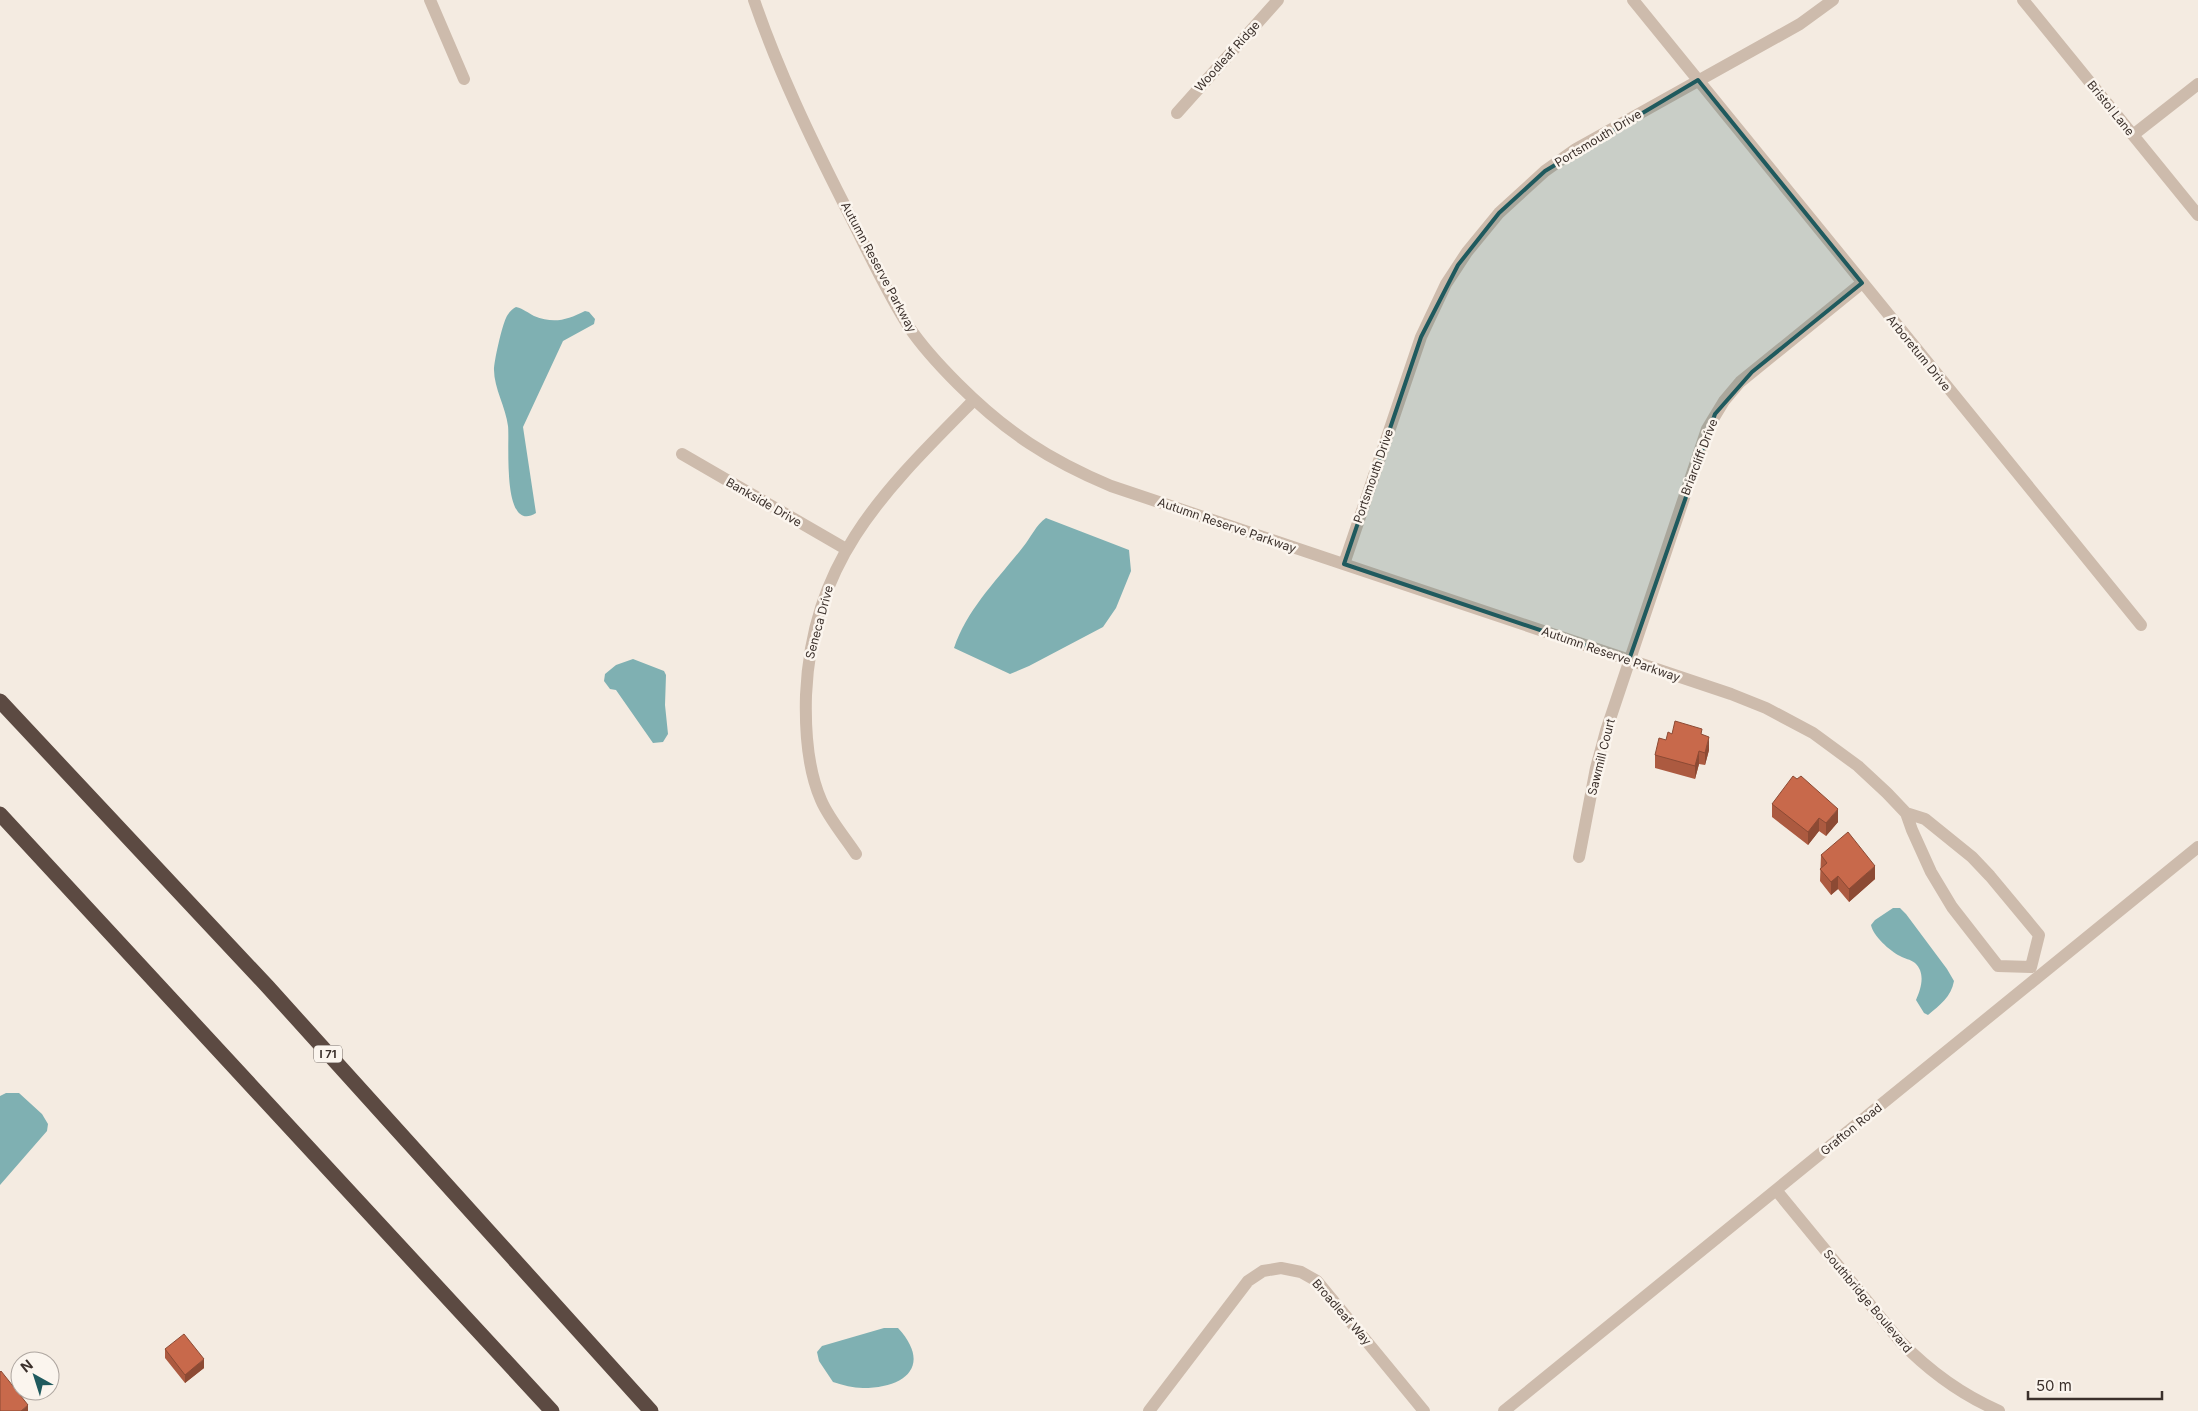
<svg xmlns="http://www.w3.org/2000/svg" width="2198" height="1411" viewBox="0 0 2198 1411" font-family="Inter,sans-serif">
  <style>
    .water { fill: #7fb0b2 }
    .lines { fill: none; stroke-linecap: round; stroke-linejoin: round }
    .minor { stroke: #cdbbac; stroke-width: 12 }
    .highway { stroke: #5c4a42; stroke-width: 15 }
    .wall { fill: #ac5a40 }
    .shaded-wall { fill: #8c4a34 }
    .building { fill: #c8694b; stroke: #8c4a34 }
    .marked { fill: #1f5a5e; fill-opacity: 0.2; stroke: #1f5a5e; stroke-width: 4; stroke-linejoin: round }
    .labels { text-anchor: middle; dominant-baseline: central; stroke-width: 5; stroke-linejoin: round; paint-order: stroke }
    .shield { fill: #fbf5ee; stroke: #756b66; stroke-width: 1 }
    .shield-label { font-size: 11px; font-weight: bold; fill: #3b302b }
    .street-label { font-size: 12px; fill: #3b302b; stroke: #fbf5ee }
  </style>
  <rect width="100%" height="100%" fill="#f4ebe1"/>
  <!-- water -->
  <path class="water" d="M516 307C524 309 528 313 534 316 554 324 567 320 585 311L589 312 595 319 594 324 563 341 523 427 536 513C501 535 510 440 508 426 506 408 494 388 494 370 494 361 502 326 506 318 508 313 512 309 516 307Z
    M1046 518 1129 550 1131 571 1116 608 1103 627 1029 666 1010 674 954 648C967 609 998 579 1023 547 1031 537 1036 525 1046 518Z
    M633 659 664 671 666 675 665 705 668 734 663 742 653 743 616 690 610 689 604 681 605 674 616 665Z
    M1893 908H1900L1906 914 1947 969 1954 981C1951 997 1940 1005 1928 1015L1924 1013 1916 1000C1921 989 1926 973 1915 963 1910 959 1905 959 1900 956 1890 951 1873 936 1871 925L1875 920Z
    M6 1093H19L42 1114 48 1124 47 1131 0 1185V1096Z
    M884 1328H898C932 1365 906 1388 863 1388 853 1388 843 1385 833 1382L819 1361 817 1352 822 1346Z"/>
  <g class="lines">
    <!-- minor -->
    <path class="minor" d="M430 0 464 79
      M754 0C778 70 810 137 844 204 865 245 884 288 909 327 923 348 940 366 958 384 1006 432 1049 460 1111 486L1731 694 1766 708 1813 733 1858 766 1887 793 1906 813 1912 830 1931 872 1952 907 1998 966 2031 967 2039 935 1990 876 1972 857 1925 819 1906 813
      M1633 0 2141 625
      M2023 0 2198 215
      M1177 113 1278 0
      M2133 135 2198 84
      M682 454 846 549
      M1344 564 1421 337 1446 284 1467 252 1499 213 1545 171 1576 149 1800 24 1833 0
      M856 854C845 837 829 819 821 800 807 768 805 729 806 695 812 559 884 491 974 400
      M1579 857 1596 768 1606 731 1707 429 1724 401 1740 382 1862 283
      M1776 1190 1900 1341C1929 1371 1960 1394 1999 1411
      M1149 1411 1248 1281 1263 1271 1281 1268 1301 1272 1317 1281 1424 1411
      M1504 1411 2198 847"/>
    <!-- highway -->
    <path class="highway" d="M0 701 268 987 651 1411
      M0 814 552 1411"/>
  </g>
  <!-- wall -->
  <path class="wall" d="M1702 735 1709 750 1705 765 1699 764 1695 779 1655 768V755L1666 740Z
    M1772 804 1838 822 1826 836 1819 831 1808 845 1772 817Z
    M1821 855 1875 879 1849 902 1838 889 1831 895 1820 881Z
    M165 1349 204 1368 185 1383 165 1358Z"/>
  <!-- shaded-wall -->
  <path class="shaded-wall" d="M1709 737V750L1705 765V753Z
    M1699 751V764L1695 779V766Z
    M1838 809V822L1826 836V823Z
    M1819 818V831L1808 845V832Z
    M1875 866V879L1849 902V889Z
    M1838 876V889L1831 895V882Z
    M204 1359V1368L185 1383V1375Z
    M28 1405V1411H21Z"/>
  <!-- building -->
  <path class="building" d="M1675 721 1702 729 1701 734 1709 737 1705 753 1699 751 1695 766 1655 755 1659 738 1666 740 1668 732 1672 734Z
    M1793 776 1797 779 1801 776 1838 809 1826 823 1819 818 1808 832 1772 804Z
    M1848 832 1875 866 1849 889 1838 876 1831 882 1820 869 1827 863 1821 855Z
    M184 1334 204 1359 185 1375 165 1349Z
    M1 1371 28 1405 21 1411H0V1372Z"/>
  <!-- marked area -->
  <path class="marked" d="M1698 80 1862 283 1752 372 1715 414 1629 660 1344 564 1421 337 1458 265 1499 213 1545 171Z"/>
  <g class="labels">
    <!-- shield labels -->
    <rect class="shield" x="314" y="1045.5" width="28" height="17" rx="4"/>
    <g class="shield-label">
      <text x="328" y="1054">I 71</text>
    </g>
    <!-- street labels -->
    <g class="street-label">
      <text transform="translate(1227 56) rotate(-48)">Woodleaf Ridge</text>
      <text transform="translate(2111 108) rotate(51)">Bristol Lane</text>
      <text transform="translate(1598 138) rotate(-31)">Portsmouth Drive</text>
      <text transform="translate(879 267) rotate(62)">Autumn Reserve Parkway</text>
      <text transform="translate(1919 353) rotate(51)">Arboretum Drive</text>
      <text transform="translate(1699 457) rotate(-69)">Briarcliff Drive</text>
      <text transform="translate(1373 476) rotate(-71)">Portsmouth Drive</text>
      <text transform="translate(764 502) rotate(30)">Bankside Drive</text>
      <text transform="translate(1227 525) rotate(19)">Autumn Reserve Parkway</text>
      <text transform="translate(819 622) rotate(-75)">Seneca Drive</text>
      <text transform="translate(1611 654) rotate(19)">Autumn Reserve Parkway</text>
      <text transform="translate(1601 757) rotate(-76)">Sawmill Court</text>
      <text transform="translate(1851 1129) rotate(-39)">Grafton Road</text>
      <text transform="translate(1868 1301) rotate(50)">Southbridge Boulevard</text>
      <text transform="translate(1342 1312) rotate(49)">Broadleaf Way</text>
    </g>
  </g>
  <!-- north arrow -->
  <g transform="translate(35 1376) rotate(321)"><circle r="24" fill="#fbf5ee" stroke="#aea6a0"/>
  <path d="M0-4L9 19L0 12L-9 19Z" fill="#1f5a5e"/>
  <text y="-8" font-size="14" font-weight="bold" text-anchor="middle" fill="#3b302b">N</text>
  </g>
  <!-- scale -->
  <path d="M2028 1391v8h134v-8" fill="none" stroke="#3b302b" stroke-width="2.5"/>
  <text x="2036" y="1391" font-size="15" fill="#3b302b" stroke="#fbf5ee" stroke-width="4" paint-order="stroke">50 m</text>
</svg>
